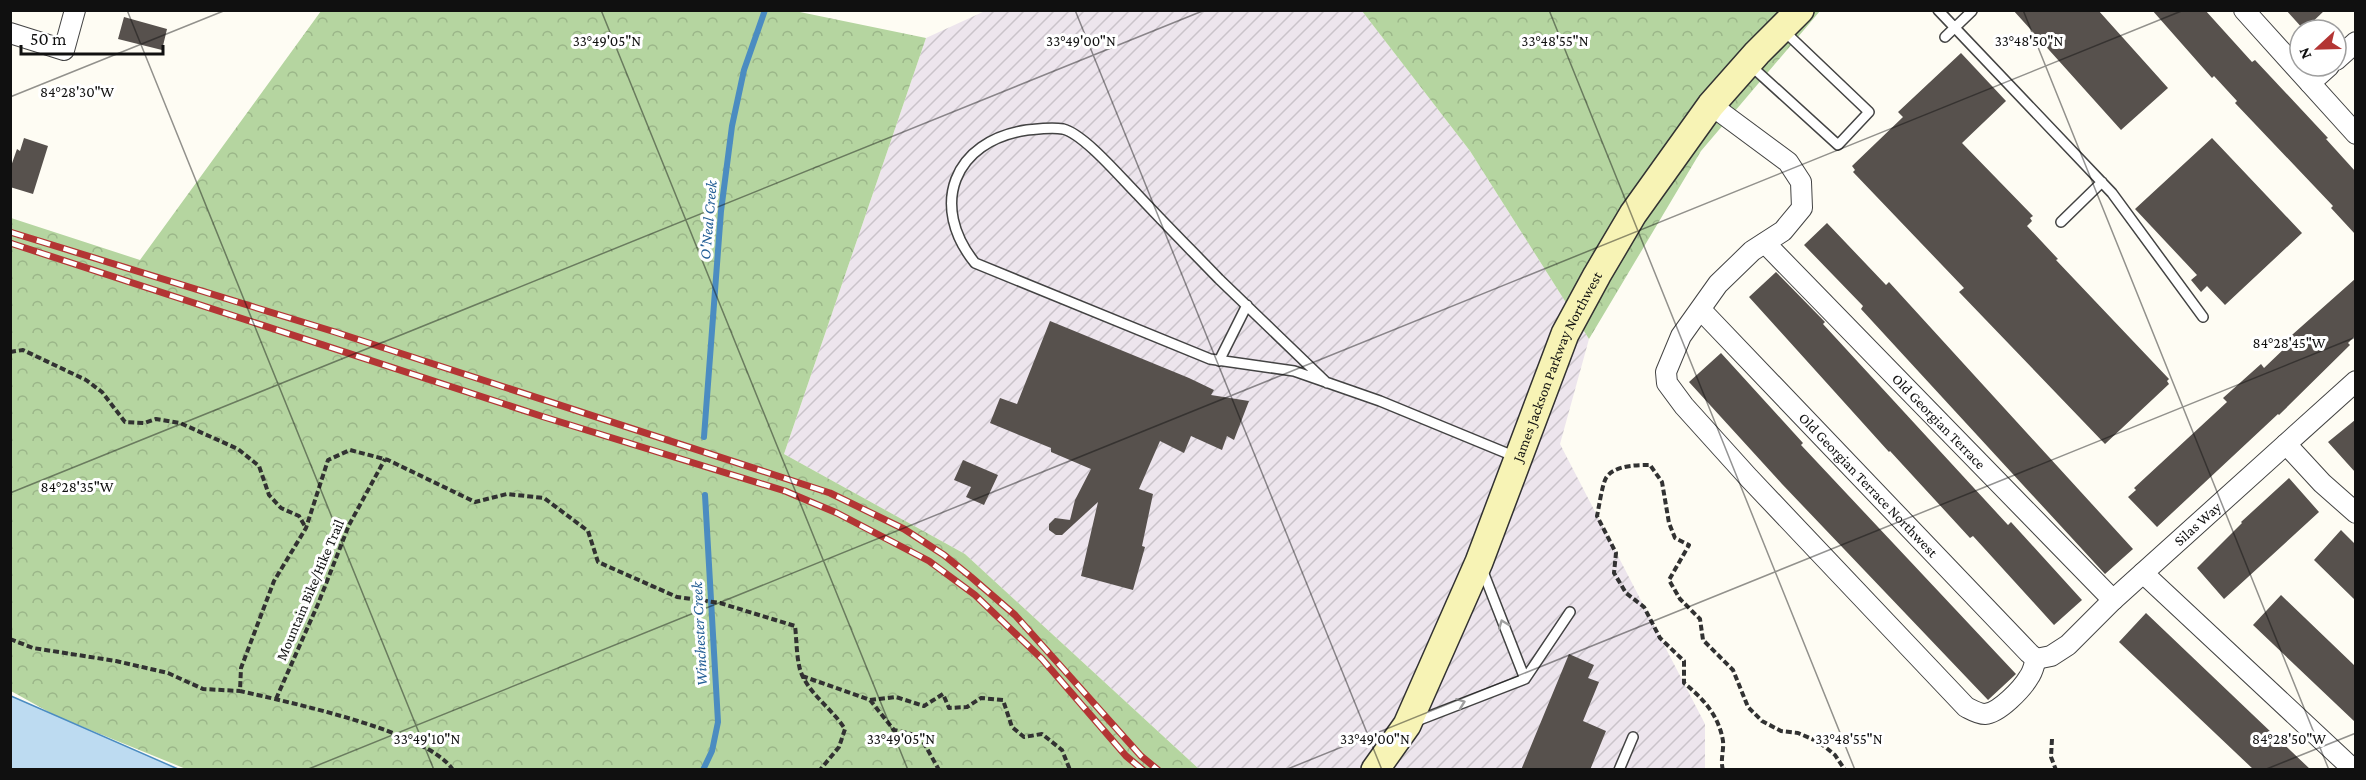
<svg xmlns="http://www.w3.org/2000/svg" width="2366" height="780" viewBox="0 0 2366 780" font-family="'Crimson Pro',serif">
  <style>
    .industrial { fill: url(#industrial-furrows) }
    .forest { fill: url(#forest-crowns) }
    .water { fill: #bddbf1; stroke: #4b8cc1; stroke-width: 1.5 }
    .lines { fill: none; stroke-linecap: round; stroke-linejoin: round }
    .stream { stroke: #4b8cc1; stroke-width: 6 }
    .building { fill: #57514d }
    .service-casing { stroke: #434343; stroke-width: 12 }
    .minor-casing { stroke: #434343; stroke-width: 22 }
    .secondary-casing { stroke: #323232; stroke-width: 30 }
    .path { stroke: #323232; stroke-width: 4; stroke-dasharray: 6 3; stroke-linecap: butt }
    .service { stroke: #fff; stroke-width: 9 }
    .minor { stroke: #fff; stroke-width: 20 }
    .secondary { stroke: #f7f3b5; stroke-width: 27 }
    .rail-casing { stroke: #b33534; stroke-width: 7 }
    .rail { stroke: #fff; stroke-width: 4.5; stroke-dasharray: 14; stroke-linecap: butt }
    .oneway { stroke: #9f9f9f }
    .ticks { fill: none; stroke: #101010; stroke-width: 1.5; stroke-opacity: 0.45 }
    .labels { text-anchor: middle; dominant-baseline: central; stroke-width: 6; stroke-linejoin: round; paint-order: stroke }
    .street-label { font-size: 15px; fill: #101010; stroke: #fff }
    .water-label { font-size: 16px; font-style: italic; fill: #245f96; stroke: #fff }
    .ticks-label { font-size: 15px; text-anchor: middle; fill: #101010; stroke: #fff; stroke-width: 6; stroke-linejoin: round; paint-order: stroke }
  </style>
  <defs>
    <pattern id="industrial-furrows" width="10" height="10" patternUnits="userSpaceOnUse" patternTransform="scale(1.5)"><rect width="10" height="10" fill="#ede5ed"/><path d="M-1 1l2-2M0 10L10 0M9 11l2-2" fill="none" stroke="#cac3ca"/></pattern>
    <pattern id="forest-crowns" width="20" height="18" patternUnits="userSpaceOnUse" patternTransform="scale(1.5)"><rect width="20" height="18" fill="#b5d5a0"/><path d="M2 6a3 3 0 1 1 6 0M12 15a3 3 0 1 1 6 0" fill="none" stroke="#9bb689"/></pattern>
  </defs>
  <rect width="100%" height="100%" fill="#fefcf3"/>
  <!-- industrial -->
  <path class="industrial" d="M985 11H1362L1470 151 1589 339 1560 444 1705 724V769H1199L965 554 784 454 926 38Z"/>
  <!-- forest -->
  <path class="forest" d="M795 11 926 38 784 454 965 554 1199 769H186L56 716 11 691V218L140 260 321 11Z
    M1362 11H1820L1701 151 1589 339 1470 151Z"/>
  <!-- water -->
  <path class="water" d="M11 696 178 769H11Z"/>
  <g class="lines">
    <!-- stream -->
    <path class="stream" d="M704 437 721 211 732 126 744 70 765 10
      M703 770 712 751 718 722 705 495"/>
  </g>
  <!-- building -->
  <path class="building" d="M2013 10H2098L2168 88 2121 130Z
    M2152 10H2205L2252 62 2255 60 2328 138 2326 139 2355 171V234L2331 208 2333 206 2235 103 2237 101 2214 76 2212 78Z
    M2286 10H2325L2304 30Z
    M124 17 167 29 162 50 118 39Z
    M1961 53 2006 101 1962 143 2033 216 2030 218 2032 221 2027 226 2058 259 2056 260 2169 379 2167 381 2169 384 2105 444 1959 292 1964 288 1853 172 1855 170 1852 166 1903 117 1898 112Z
    M24 138 48 146 33 194 10 187V169L17 149 20 151Z
    M2212 138 2302 233 2225 305 2207 286 2201 292 2191 280 2197 275 2135 209Z
    M1827 223 1886 285 1889 282 2133 549 2105 574 1861 309 1863 306 1804 245Z
    M1776 272 1825 322 1823 324 2008 525 2011 522 2082 600 2054 625 1973 536 1970 538 1890 451 1889 452 1749 297Z
    M2355 279V336L2348 343 2350 345 2279 415 2278 414 2157 527 2128 497 2136 490 2134 488 2227 402 2223 398 2261 364 2264 368 2287 346 2284 342Z
    M1050 321 1189 378 1214 390 1211 395 1249 401 1234 440 1227 436 1222 450 1191 436 1184 453 1160 441 1139 489 1153 494 1142 546 1145 547 1133 590 1081 576 1098 502 1062 535H1056L1049 530V524L1055 518 1070 520 1075 500 1091 469 1051 452V448L990 423 1000 398 1017 404Z
    M1721 353 1803 443 1801 445 2016 674 1988 700 1782 484 1689 382Z
    M2355 420V472L2328 442Z
    M963 460 998 475 984 505 966 497 971 487 954 480Z
    M2289 478 2319 512 2224 599 2197 568 2242 523 2241 522Z
    M2341 530 2355 544V600L2314 560Z
    M2281 595 2355 666V722L2253 625Z
    M2146 613 2252 714 2311 770H2254L2119 642Z
    M1569 654 1594 665 1588 678 1599 682 1583 721 1606 731 1590 770H1521Z"/>
  <g class="lines">
    <!-- service casing -->
    <g class="service-casing">
      <path id="service" d="M1938 10 2112 193 2203 317
        M1945 37 1972 11
        M1750 65 1838 145 1869 112 1783 30
        M2061 222 2102 182
        M1219 361 1247 305
        M1327 383C1291 348 1255 314 1219 279 1192 251 1164 223 1137 194 1121 178 1084 134 1063 129 1051 127 1038 129 1027 130 953 141 929 206 975 263L1210 359 1294 371 1380 401 1516 457
        M1482 569 1525 679
        M1414 722 1525 679 1570 612
        M1619 770 1633 737"/>
    </g>
    <!-- minor casing -->
    <g class="minor-casing">
      <g id="minor">
        <path d="M2244 10 2356 134"/>
        <path d="M10 33 64 50 75 10"/>
        <path d="M2336 60 2356 42"/>
        <path d="M2310 83 2329 66"/>
        <path d="M1711 105 1788 162 1801 182 1802 208 1783 231 1752 251 1718 284 1681 336 1666 372 1667 383 1684 406 1749 478 1966 707C1972 710 1978 714 1985 714 1999 713 2022 689 2029 677 2033 672 2034 665 2036 659"/>
        <path id="s1" d="M1765 243 2113 600"/>
        <path id="s2" d="M1701 310 2029 653 2036 659"/>
        <path d="M2286 444 2322 483 2356 513"/>
        <path d="M2143 573 2354 770"/>
        <path id="s3" d="M2036 659 2051 656 2068 645 2113 600 2356 381"/>
      </g>
    </g>
    <!-- secondary casing -->
    <g class="secondary-casing">
      <g id="secondary">
        <path id="s4" d="M1375 770 1407 725 1479 562 1565 334 1597 275 1633 214 1711 105 1757 53 1800 10"/>
      </g>
    </g>
    <!-- path -->
    <path class="path" d="M10 352 23 350 86 380 102 392 125 422 144 423 156 419 180 423 238 449 259 466 269 495 281 508 299 516 306 528
      M10 639 33 648 116 661 168 673 203 689 240 691
      M802 676 870 700 894 730 920 736 939 770
      M276 699 318 604 349 525 385 459
      M870 700 896 697 924 706 943 694 949 708 967 707 981 698 1003 700 1012 727 1024 737 1042 734 1062 750 1070 770
      M2052 739 2051 757 2056 770
      M453 770C428 731 287 702 240 691L241 668 274 581 306 528 328 460 350 450 388 460 475 502 507 494 544 498 588 531 598 562 677 597 720 603 795 626C797 641 796 664 803 677 813 697 833 710 845 729L839 747 820 770
      M1723 770C1720 760 1724 751 1723 741 1719 716 1703 698 1684 683V661L1660 638 1644 607 1626 593 1614 573 1616 553 1597 516C1599 507 1602 485 1606 478 1614 465 1637 465 1650 465L1662 482 1669 523 1675 538 1689 545 1669 580 1680 599 1700 619 1703 640 1733 670 1748 707 1762 721 1781 731 1798 733 1819 742 1835 755 1845 770"/>
    <!-- service -->
    <use href="#service" class="service"/>
    <!-- minor -->
    <use href="#minor" class="minor"/>
    <!-- secondary -->
    <use href="#secondary" class="secondary"/>
    <!-- rail casing -->
    <g class="rail-casing">
      <path id="rail" d="M10 232 335 332 830 493 904 529 944 555 971 577 1015 615 1141 756 1158 770
        M10 243 544 417 785 491 837 513 929 561 975 595 1042 659 1126 756 1143 770"/>
    </g>
    <!-- rail -->
    <use href="#rail" class="rail"/>
  </g>
  <!-- one-way arrows -->
  <defs><path id="oneway-chevron" d="M-2-3.5L2.5 0L-2 3.5" fill="none" stroke-width="1.6" stroke-linecap="round" stroke-linejoin="round" transform="scale(1.5)"/></defs>
  <g class="oneway">
    <use href="#oneway-chevron" transform="translate(1503 624) rotate(-111)"/>
    <use href="#oneway-chevron" transform="translate(1461 703) rotate(-21)"/>
  </g>
  <!-- ticks -->
  <path class="ticks" d="M127 10 434 770M601 10 908 770M1075 10 1382 770M1549 10 1855 770M2023 10 2329 770M10 97 226 10M10 493 1205 10M306 770 2184 10M1285 770 2356 337M2264 770 2356 733"/>
  <g class="labels">
    <!-- street labels -->
    <g class="street-label">
      <text stroke="none"><textPath href="#s4" startOffset="444">James Jackson Parkway Northwest</textPath></text>
      <text stroke="none"><textPath href="#s1" startOffset="249">Old Georgian Terrace</textPath></text>
      <text stroke="none"><textPath href="#s2" startOffset="242">Old Georgian Terrace Northwest</textPath></text>
      <text stroke="none"><textPath href="#s3" startOffset="213">Silas Way</textPath></text>
      <text transform="translate(310 590) rotate(-67)">Mountain Bike/Hike Trail</text>
    </g>
    <!-- water labels -->
    <g class="water-label">
      <text transform="translate(708 220) rotate(-85)">O'Neal Creek</text>
      <text transform="translate(699 634) rotate(-93)">Winchester Creek</text>
    </g>
  </g>
  <g class="ticks-label">
    <text x="1081" y="46">33°49'00"N</text>
    <text x="1555" y="46">33°48'55"N</text>
    <text x="2029" y="46">33°48'50"N</text>
    <text x="607" y="46">33°49'05"N</text>
    <text x="77" y="97">84°28'30"W</text>
    <text x="2289" y="348">84°28'45"W</text>
    <text x="77" y="492">84°28'35"W</text>
    <text x="2289" y="744">84°28'50"W</text>
    <text x="427" y="744">33°49'10"N</text>
    <text x="901" y="744">33°49'05"N</text>
    <text x="1375" y="744">33°49'00"N</text>
    <text x="1849" y="744">33°48'55"N</text>
  </g>
  <!-- border -->
  <rect width="2366" height="780" fill="none" stroke="#101010" stroke-width="24"/>
  <!-- north arrow -->
  <g transform="translate(2318 48) rotate(248)"><circle r="28" fill="#ffffff" stroke="#9f9f9f" stroke-width="1.5"/>
  <path d="M0-4.5L10 22L0 15L-10 22Z" fill="#b33534"/>
  <text y="-9" font-size="16" font-weight="bold" text-anchor="middle" fill="#101010">N</text>
  </g>
  <!-- scale -->
  <path d="M21 45v9h142v-9" fill="none" stroke="#101010" stroke-width="3"/>
  <text x="30" y="45" font-size="18" fill="#101010" stroke="#ffffff" stroke-width="4.5" paint-order="stroke">50 m</text>
</svg>
